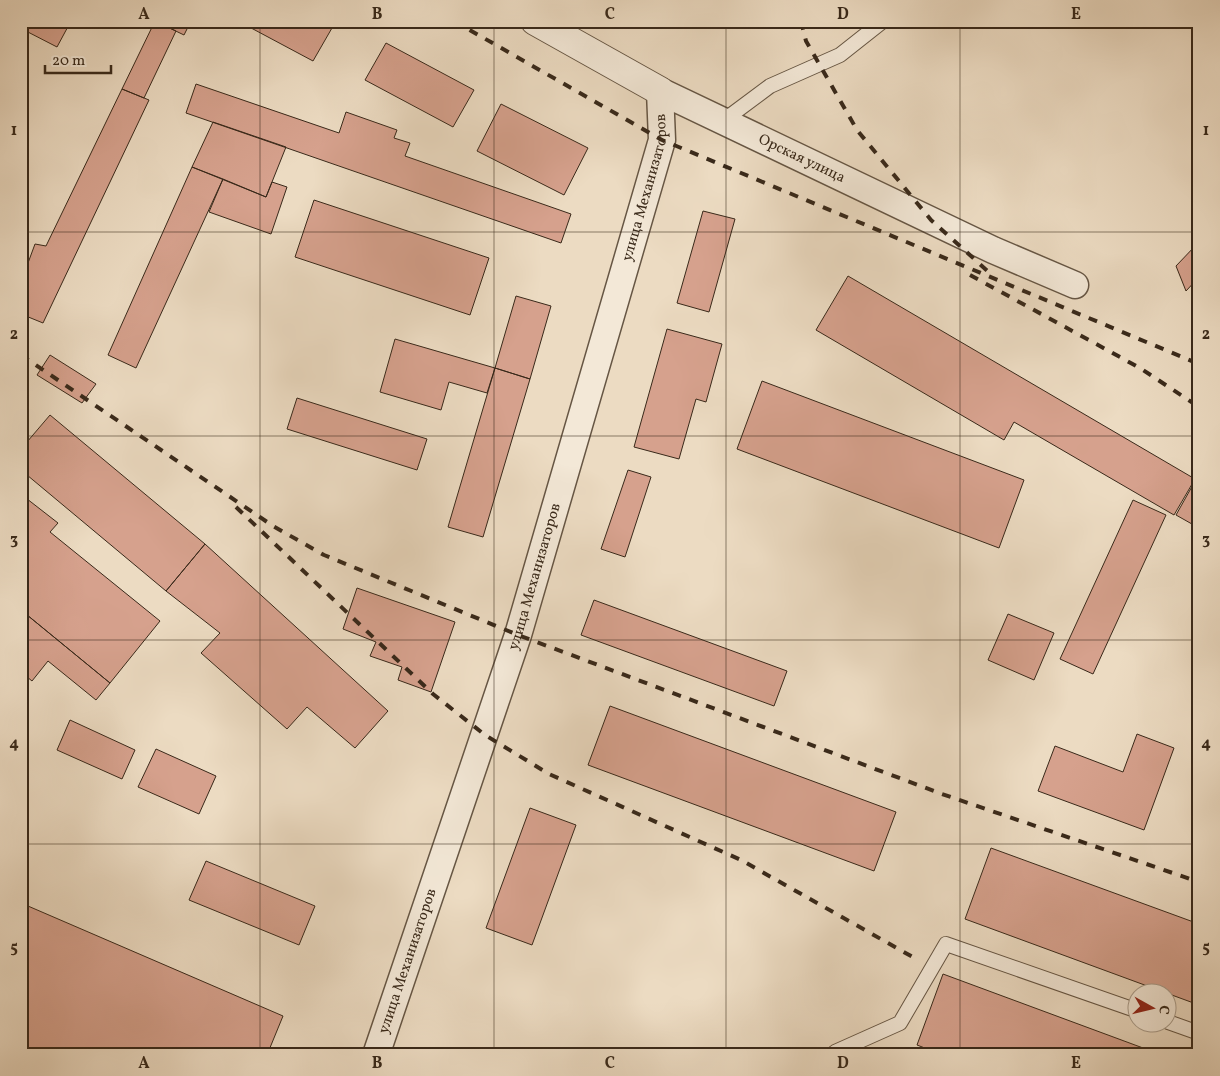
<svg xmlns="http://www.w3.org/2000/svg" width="1220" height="1076" viewBox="0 0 1220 1076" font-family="Vollkorn,serif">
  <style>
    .building { fill: #d6a18d; stroke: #39291a }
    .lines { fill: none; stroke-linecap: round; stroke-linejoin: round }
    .service-casing { stroke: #665644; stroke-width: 16 }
    .minor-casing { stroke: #665644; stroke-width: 29 }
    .tertiary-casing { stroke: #665644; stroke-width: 30 }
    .service { stroke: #f3e8d7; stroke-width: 14 }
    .minor { stroke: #f3e8d7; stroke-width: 26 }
    .tertiary { stroke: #f3e8d7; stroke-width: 28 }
    .rail { stroke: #39291a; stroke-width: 4; stroke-dasharray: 9 9; stroke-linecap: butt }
    .grid { fill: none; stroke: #39291a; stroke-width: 1; stroke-opacity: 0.55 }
    .labels { text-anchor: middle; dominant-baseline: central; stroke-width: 5; stroke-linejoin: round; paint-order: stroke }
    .street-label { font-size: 15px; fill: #39291a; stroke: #f3e8d7 }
    .neatline { fill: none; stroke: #39291a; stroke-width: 2 }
    .grid-label { font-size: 16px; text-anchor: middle; font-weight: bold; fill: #39291a }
  </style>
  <rect width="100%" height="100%" fill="#ecdbc2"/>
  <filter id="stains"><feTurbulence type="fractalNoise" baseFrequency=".004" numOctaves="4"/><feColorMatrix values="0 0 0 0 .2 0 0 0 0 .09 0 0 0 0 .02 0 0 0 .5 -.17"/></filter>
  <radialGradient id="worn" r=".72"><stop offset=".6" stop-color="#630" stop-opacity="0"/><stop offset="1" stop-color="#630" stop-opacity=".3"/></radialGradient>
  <!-- building -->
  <path class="building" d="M29 21H71L57 47 24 30Z
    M155 21 176 31 144 98 122 89Z
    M155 21H191L184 35Z
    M238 21H336L313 61Z
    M386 43 474 90 453 127 365 80Z
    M196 84 339 133 346 112 397 130 394 138 410 143 405 156 571 214 561 243 186 113Z
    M122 89 149 100 43 323 21 314V282L35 244 46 246Z
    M501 104 588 148 564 195 477 151Z
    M213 122 286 147 266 197 192 167Z
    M192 167 223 179 136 368 108 355Z
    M223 179 266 197 272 182 287 187 271 234 209 212Z
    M314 200 489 258 470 315 295 257Z
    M703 211 735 219 709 312 677 303Z
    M1197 244 1199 277 1186 291 1176 266Z
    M848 276 1195 479 1174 515 1014 422 1004 440 816 330Z
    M516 296 551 306 530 379 495 368Z
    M667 329 722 344 706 402 696 399 679 459 634 447Z
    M395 339 495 368 487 393 449 382 441 410 380 392Z
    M50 355 96 384 82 403 37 375Z
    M495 368 530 379 483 537 448 527Z
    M762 381 1024 480 999 548 737 449Z
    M297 398 427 439 417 470 287 429Z
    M21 401 27 404 21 415Z
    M50 415 205 544 166 591 21 470V449Z
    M628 470 651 477 625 557 601 549Z
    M1199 474V528L1176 515Z
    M22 495 58 523 50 532 160 621 110 683 21 610V568L25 564 21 561Z
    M1133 500 1166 515 1093 674 1060 659Z
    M205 544 388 711 355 748 307 707 287 729 201 653 220 633 166 591Z
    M357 588 455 622 431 692 398 680 402 667 370 656 376 642 343 629Z
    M594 600 787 671 774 706 581 635Z
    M21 610 110 683 96 700 48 661 32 681 21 672Z
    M1008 614 1054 633 1034 680 988 660Z
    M610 706 896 812 874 871 588 765Z
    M70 720 135 750 122 779 57 750Z
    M1137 734 1174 748 1144 830 1038 791 1055 746 1123 772Z
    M156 749 216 776 199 814 138 787Z
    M530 808 576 825 532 945 486 928Z
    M991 848 1199 924V1005L965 919Z
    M206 861 315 906 299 945 189 900Z
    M21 903 283 1016 267 1055H21Z
    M943 974 1162 1055H943L917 1045Z"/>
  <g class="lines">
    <!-- service casing -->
    <g class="service-casing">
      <path id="service" d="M723 121 770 86 840 55 883 21
        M1168 1022 1199 1033
        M834 1055 835 1052 900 1023 946 944 1138 1011"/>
    </g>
    <!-- minor casing -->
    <g class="minor-casing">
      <g id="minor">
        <path id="s1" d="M376 1055 518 635 662 140 660 91 993 250 1075 285"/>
      </g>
    </g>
    <!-- tertiary casing -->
    <g class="tertiary-casing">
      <path id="tertiary" d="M535 21 660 91"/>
    </g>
    <!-- service -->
    <use href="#service" class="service"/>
    <!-- minor -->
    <use href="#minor" class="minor"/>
    <!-- tertiary -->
    <use href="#tertiary" class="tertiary"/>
    <!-- rail -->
    <path class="rail" d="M454 21 662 140 1199 364
      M801 21 806 41 857 130 931 220 992 275
      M970 275 1140 368 1199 407
      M21 355 273 526 324 555 518 635 942 794 1199 882
      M236 507 433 694 485 735 549 774 741 860 918 960"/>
  </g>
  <!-- grid -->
  <path class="grid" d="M260 21V1055M494 21V1055M726 21V1055M960 21V1055M21 232H1199M21 436H1199M21 640H1199M21 844H1199"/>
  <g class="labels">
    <!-- street labels -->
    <g class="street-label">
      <text stroke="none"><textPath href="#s1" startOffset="1165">Орская улица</textPath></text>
      <text stroke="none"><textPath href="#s1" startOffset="909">улица Механизаторов</textPath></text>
      <text stroke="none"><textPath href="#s1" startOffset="504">улица Механизаторов</textPath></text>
      <text stroke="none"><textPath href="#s1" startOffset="99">улица Механизаторов</textPath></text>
    </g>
  </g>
  <!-- margin -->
  <rect width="1220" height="1076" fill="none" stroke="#ecdbc2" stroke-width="55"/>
  <!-- north arrow -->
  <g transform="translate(1152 1008) rotate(98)"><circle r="24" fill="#f3e8d7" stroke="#a99c8b"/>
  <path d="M0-4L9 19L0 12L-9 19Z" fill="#8f2418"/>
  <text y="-8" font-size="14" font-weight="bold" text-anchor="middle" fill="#39291a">С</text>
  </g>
  <!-- scale -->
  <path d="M45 65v8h66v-8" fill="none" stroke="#39291a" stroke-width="2.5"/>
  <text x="52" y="65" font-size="15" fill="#39291a" stroke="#f3e8d7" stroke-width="4" paint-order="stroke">20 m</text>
  <rect x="28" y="28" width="1164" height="1020" class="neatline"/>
  <g class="grid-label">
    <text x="144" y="19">A</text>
    <text x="377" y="19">B</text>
    <text x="610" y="19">C</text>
    <text x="843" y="19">D</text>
    <text x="1076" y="19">E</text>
    <text x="14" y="135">1</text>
    <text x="1206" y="135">1</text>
    <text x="14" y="339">2</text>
    <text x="1206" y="339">2</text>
    <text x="14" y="544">3</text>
    <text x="1206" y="544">3</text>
    <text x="14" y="748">4</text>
    <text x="1206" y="748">4</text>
    <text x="14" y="952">5</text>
    <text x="1206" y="952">5</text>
    <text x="144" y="1068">A</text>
    <text x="377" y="1068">B</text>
    <text x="610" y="1068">C</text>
    <text x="843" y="1068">D</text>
    <text x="1076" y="1068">E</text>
  </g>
  <rect width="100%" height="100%" filter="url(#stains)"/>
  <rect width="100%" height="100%" fill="url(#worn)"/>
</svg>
